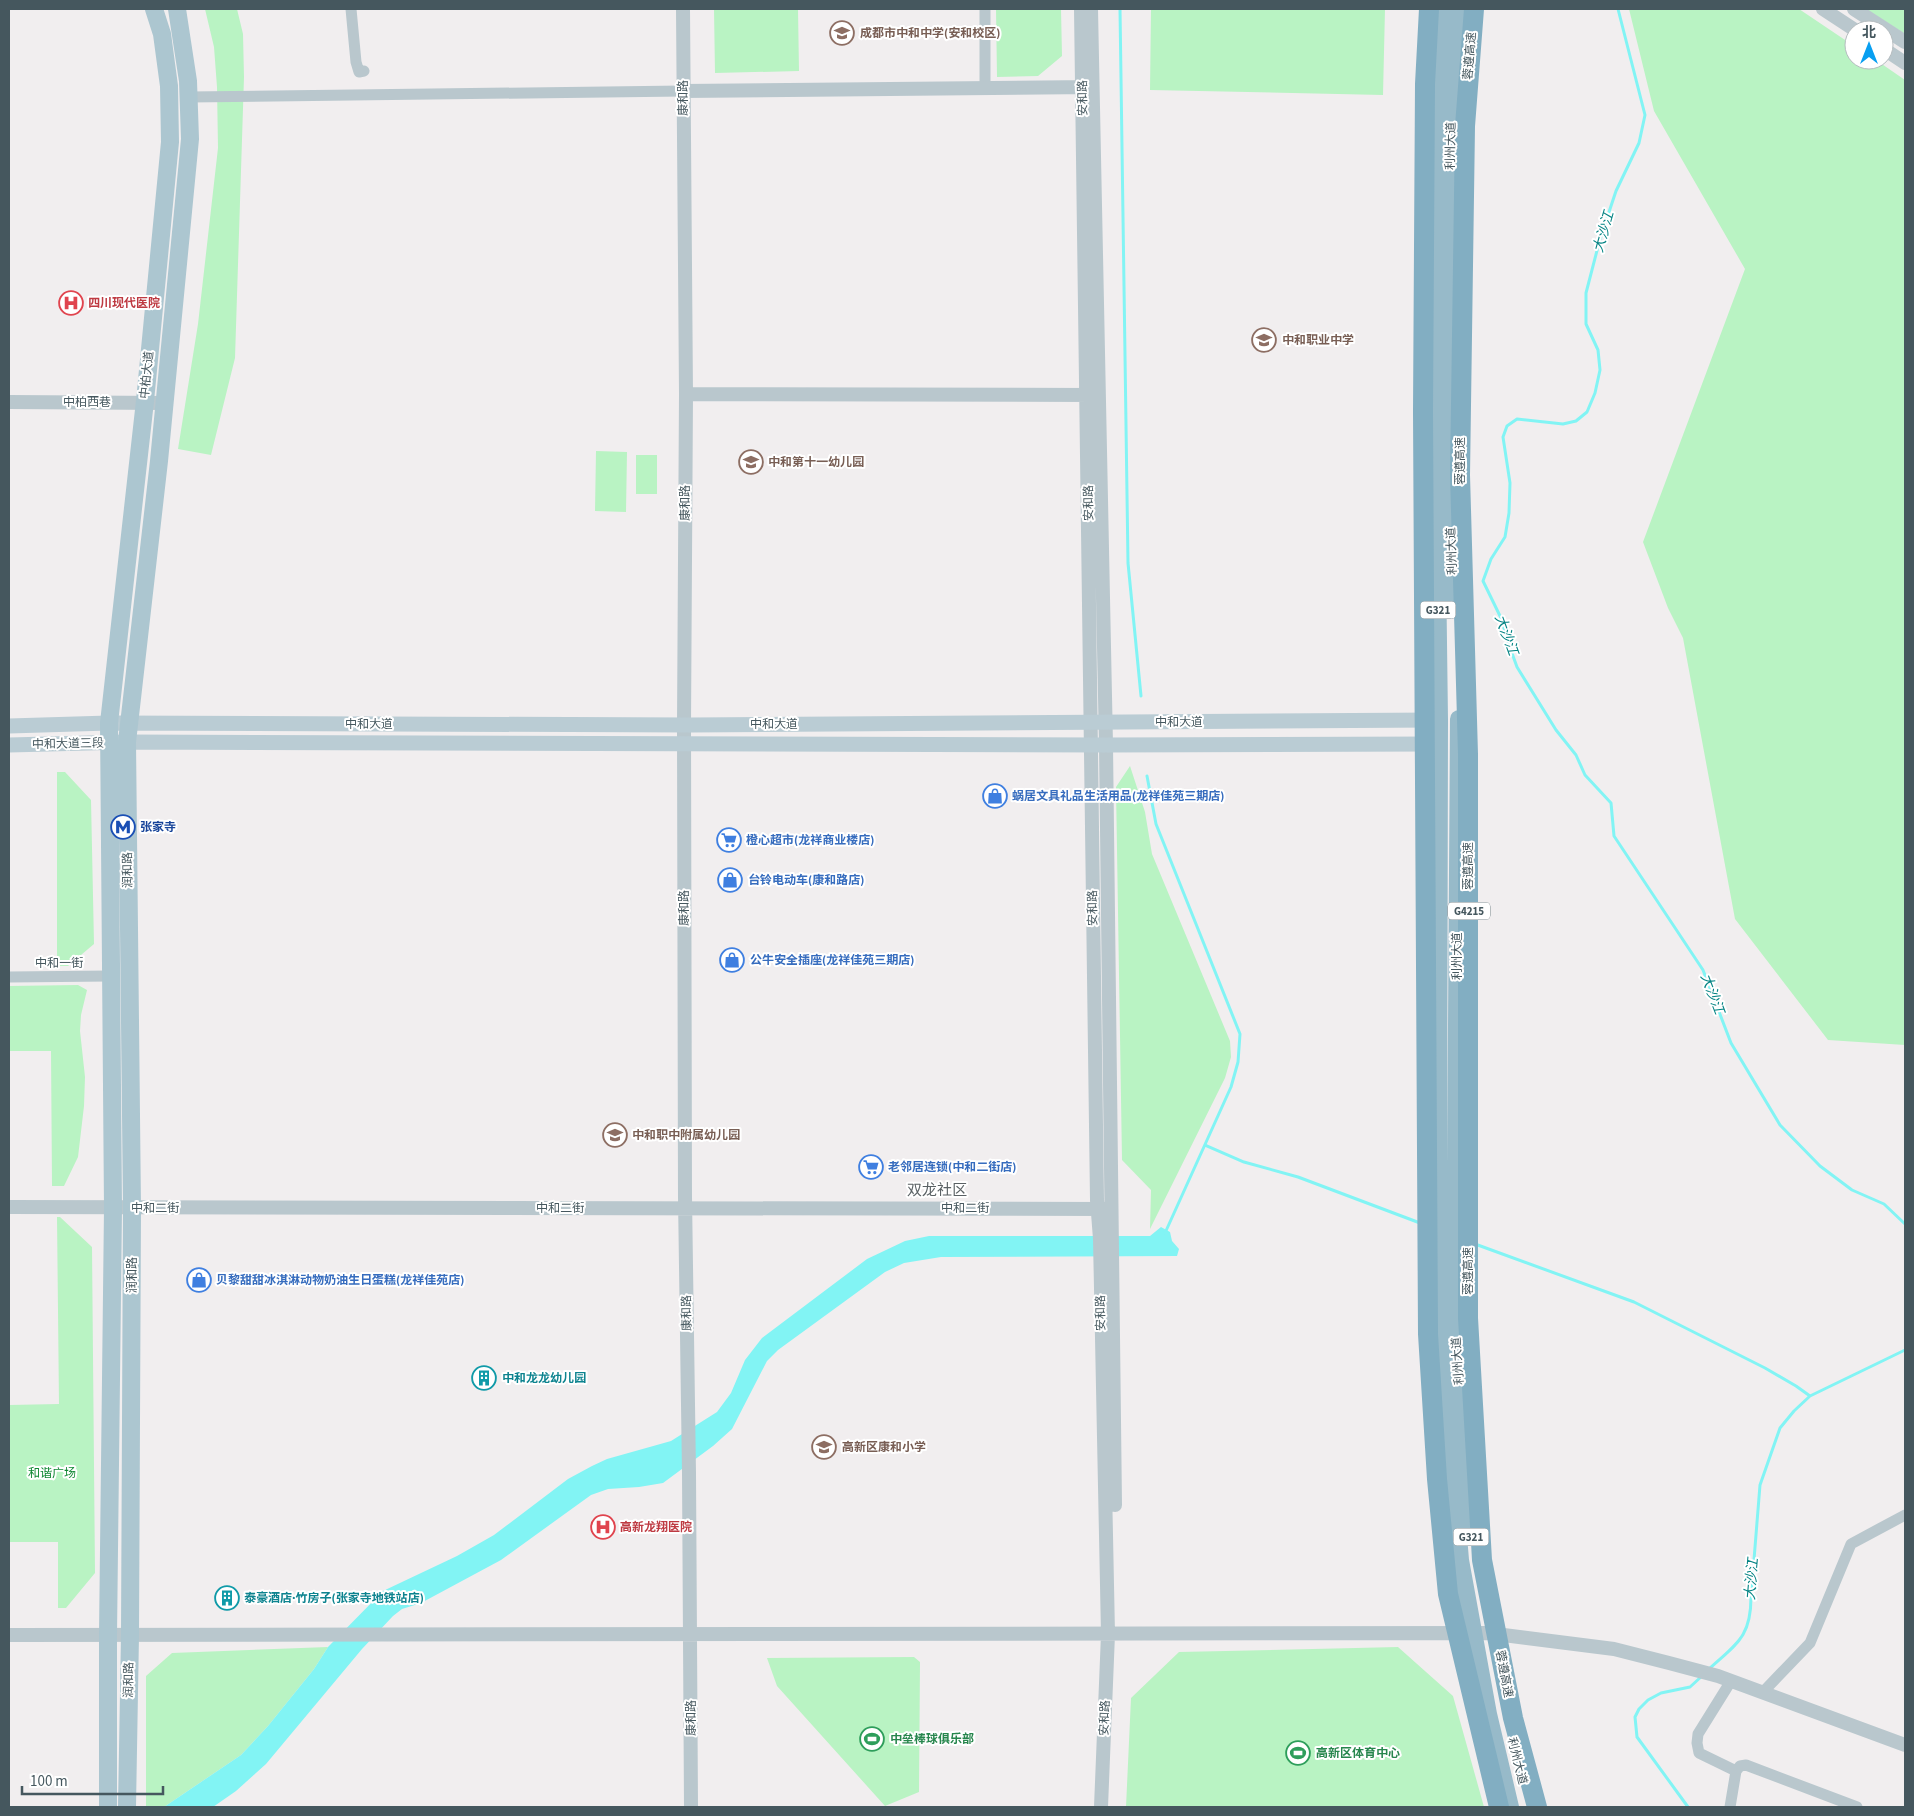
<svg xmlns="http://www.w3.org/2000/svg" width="1914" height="1816" viewBox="0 0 1914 1816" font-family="'Source Sans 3','Noto Sans SC',sans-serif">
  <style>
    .green { fill: #b9f3c3 }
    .water { fill: #82f4f4 }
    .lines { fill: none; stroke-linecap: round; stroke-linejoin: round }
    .stream { stroke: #82f4f4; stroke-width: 3 }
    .minor { stroke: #b9c7cd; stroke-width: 11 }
    .tertiary { stroke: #b9c7cd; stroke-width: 14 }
    .secondary { stroke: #baccd4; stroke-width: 15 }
    .primary { stroke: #acc6d0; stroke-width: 18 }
    .trunk { stroke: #97bac9; stroke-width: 18 }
    .motorway { stroke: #82aec2; stroke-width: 20 }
    .labels { text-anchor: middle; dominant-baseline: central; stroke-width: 4; stroke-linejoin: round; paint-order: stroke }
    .shield { fill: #fff; stroke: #7d898e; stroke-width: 1 }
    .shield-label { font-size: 11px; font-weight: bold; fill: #45575e }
    .education-label { font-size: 12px; font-weight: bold; fill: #785e54; stroke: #fff; text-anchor: start }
    .street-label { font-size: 12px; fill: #45575e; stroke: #fff }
    .health-label { font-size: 12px; font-weight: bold; fill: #be3a42; stroke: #fff; text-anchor: start }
    .shop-label { font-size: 12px; font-weight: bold; fill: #366cbe; stroke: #fff; text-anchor: start }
    .transit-label { font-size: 12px; font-weight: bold; fill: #164399; stroke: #fff; text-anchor: start }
    .culture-label { font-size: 12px; font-weight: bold; fill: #0d838f; stroke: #fff; text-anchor: start }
    .park-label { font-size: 12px; fill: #0e8631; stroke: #fff }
    .leisure-label { font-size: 12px; font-weight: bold; fill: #27864d; stroke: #fff; text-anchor: start }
    .water-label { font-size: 14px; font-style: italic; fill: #058484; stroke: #fff }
    .quarter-label { font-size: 15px; fill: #5a6164; stroke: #fff }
  </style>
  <rect width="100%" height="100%" fill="#f1eeef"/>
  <!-- green -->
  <path class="green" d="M205 9H237L243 34 244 77 235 358 211 455 178 449 198 324 218 148 217 87 214 47Z
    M714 9H798L799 71 715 73Z
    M996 9H1061L1062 56 1038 76 997 77Z
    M1151 9H1385L1383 95 1150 90Z
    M1629 9H1799L1854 46V60H1876L1905 80V1045L1828 1040 1735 919 1683 638 1668 608 1643 542 1745 269 1654 111Z
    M1866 9H1905V34Z
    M596 451 627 452 626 512 595 511Z
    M636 455H657V494H636Z
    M1130 766 1145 812 1152 854 1230 1041 1231 1057 1225 1078 1150 1229 1151 1190 1122 1160 1116 787Z
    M57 772H65L91 800 94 944 68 966H57Z
    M78 985 87 990 81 1015 80 1031 85 1077 84 1106 78 1157 64 1186H52L51 1051H9V986Z
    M57 1217H60L92 1247 95 1573 66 1608H58V1542H9V1405L59 1404Z
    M328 1647 314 1669 268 1726 241 1755 164 1807H146V1676L172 1653Z
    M1398 1647 1453 1696 1484 1807H1126L1131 1698 1179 1652Z
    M914 1657 920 1662 919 1792 885 1806 777 1686 767 1658Z"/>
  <!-- water -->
  <path class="water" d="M1161 1227 1170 1232 1172 1241 1179 1249 1177 1256 941 1257 904 1263 885 1272 778 1350 767 1361 732 1429 713 1446 663 1483 639 1487 608 1489 591 1495 501 1560 421 1603 402 1609 393 1616 362 1649 266 1764 236 1791 213 1807H164L241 1755 268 1726 314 1669 328 1647 383 1591 457 1556 494 1535 568 1479 592 1466 607 1459 671 1441 717 1412 731 1393 745 1360 762 1338 867 1259 905 1241 929 1236H1150Z"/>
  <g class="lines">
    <!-- stream -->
    <path class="stream" d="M1120 9 1128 563 1141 696
      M1618 9 1645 115 1639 143 1616 191 1600 239 1586 293V324L1598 350 1600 370 1595 393 1587 412 1576 421 1563 424 1517 419 1507 426 1503 437 1510 483 1509 513 1505 537 1491 559 1483 581 1501 618 1509 645 1517 667 1556 730 1576 755 1585 775 1611 803 1614 836 1703 970 1731 1043 1780 1125 1820 1166 1852 1190 1884 1204 1905 1224
      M1147 776 1156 824 1240 1034 1238 1062 1231 1087 1165 1233
      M1205 1145 1244 1162 1298 1177 1420 1223
      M1475 1244 1634 1302 1765 1368 1796 1386 1810 1396
      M1708 1670C1736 1644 1751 1638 1751 1597L1760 1485 1780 1428 1794 1411 1810 1396 1905 1350
      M1688 1807 1637 1737 1635 1717 1639 1709 1648 1700 1661 1693 1690 1687 1702 1676"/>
    <!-- minor -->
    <path class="minor" d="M351 9 356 62 359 72 364 71
      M985 88V9
      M189 97 683 91
      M9 977 110 976
      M1731 1681 1698 1734 1697 1743 1699 1753 1736 1771
      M1763 1692 1810 1643 1851 1544 1905 1515
      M1730 1807 1736 1771 1740 1766 1746 1765 1857 1807"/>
    <!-- tertiary -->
    <path class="tertiary" d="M683 9 686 394 684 725 685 1197 689 1473 691 1807
      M1081 9 1097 1200 1100 1239 1108 1634 1101 1807
      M1091 9 1106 745 1115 1505
      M1823 9 1855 30
      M1854 9 1905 42
      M1884 49 1905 63
      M683 91 1092 87
      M686 394 1095 395
      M9 402 164 403
      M9 1207 1105 1209
      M9 1635 1488 1633 1614 1649 1669 1663 1718 1676 1905 1745"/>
    <!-- secondary -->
    <path class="secondary" d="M9 726 109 723 691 725 1435 720
      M9 745 127 742 1106 745 1435 744"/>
    <!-- primary -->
    <path class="primary" d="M108 1807V1635L113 1208 109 723 145 401 170 142 169 86 162 34 154 9
      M127 1807 130 1635 132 1208 127 742 159 461 190 139 188 81 177 9"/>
    <!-- trunk -->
    <path class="trunk" d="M1440 9 1436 110 1435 410 1439 720 1438 1212 1441 1332 1460 1560 1488 1714 1510 1807
      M1454 603 1448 451 1449 247 1453 55 1458 9
      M1459 719 1455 1332 1471 1535"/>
    <!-- motorway -->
    <path class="motorway" d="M1429 9 1425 84 1423 412 1428 1334 1437 1479 1448 1594 1499 1807
      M1474 9 1465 126 1460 475 1468 754V1318L1482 1560 1513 1718 1537 1807"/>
  </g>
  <!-- icons -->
  <defs>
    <g id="school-ring" transform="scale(1.25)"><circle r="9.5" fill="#fff" stroke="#8d6e63" stroke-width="1.5"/><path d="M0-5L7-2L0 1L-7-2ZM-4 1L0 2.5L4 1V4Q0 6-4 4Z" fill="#8d6e63"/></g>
    <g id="hospital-ring" transform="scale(1.25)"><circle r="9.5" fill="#fff" stroke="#e0444e" stroke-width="1.5"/><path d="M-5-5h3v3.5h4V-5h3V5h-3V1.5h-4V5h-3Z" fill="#e0444e"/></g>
    <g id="shop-ring" transform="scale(1.25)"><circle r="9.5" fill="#fff" stroke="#3f7fe0" stroke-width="1.5"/><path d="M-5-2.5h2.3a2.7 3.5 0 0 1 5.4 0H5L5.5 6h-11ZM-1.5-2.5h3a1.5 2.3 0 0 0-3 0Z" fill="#3f7fe0"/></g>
    <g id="metro-ring" transform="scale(1.25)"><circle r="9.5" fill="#fff" stroke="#1a4fb4" stroke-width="1.5"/><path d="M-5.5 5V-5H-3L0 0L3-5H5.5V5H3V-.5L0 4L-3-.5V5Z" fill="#1a4fb4"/></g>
    <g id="supermarket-ring" transform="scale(1.25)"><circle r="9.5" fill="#fff" stroke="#3f7fe0" stroke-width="1.5"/><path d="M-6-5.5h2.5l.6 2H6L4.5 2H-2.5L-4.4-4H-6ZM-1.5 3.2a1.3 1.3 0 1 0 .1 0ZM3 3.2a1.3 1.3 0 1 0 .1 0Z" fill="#3f7fe0"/></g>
    <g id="building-ring" transform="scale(1.25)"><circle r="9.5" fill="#fff" stroke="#0f9aa8" stroke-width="1.5"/><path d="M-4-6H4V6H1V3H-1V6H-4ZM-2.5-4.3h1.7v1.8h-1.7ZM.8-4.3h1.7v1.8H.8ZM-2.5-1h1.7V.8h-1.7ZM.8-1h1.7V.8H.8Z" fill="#0f9aa8"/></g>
    <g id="stadium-ring" transform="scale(1.25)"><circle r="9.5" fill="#fff" stroke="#2e9e5b" stroke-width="1.5"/><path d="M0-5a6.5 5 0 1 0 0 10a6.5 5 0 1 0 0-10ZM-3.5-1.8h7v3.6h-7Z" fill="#2e9e5b"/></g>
  </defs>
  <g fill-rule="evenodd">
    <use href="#school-ring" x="842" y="33"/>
    <use href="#hospital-ring" x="71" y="303"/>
    <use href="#school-ring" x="1264" y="340"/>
    <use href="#school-ring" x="751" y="462"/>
    <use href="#shop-ring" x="995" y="796"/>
    <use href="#metro-ring" x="123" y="827"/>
    <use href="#supermarket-ring" x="729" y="840"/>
    <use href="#shop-ring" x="730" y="880"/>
    <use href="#shop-ring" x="732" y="960"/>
    <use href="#school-ring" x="615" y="1135"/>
    <use href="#supermarket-ring" x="871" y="1167"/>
    <use href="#shop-ring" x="199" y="1280"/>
    <use href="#building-ring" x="484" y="1378"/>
    <use href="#school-ring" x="824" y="1447"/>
    <use href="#hospital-ring" x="603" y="1527"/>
    <use href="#building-ring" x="227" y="1598"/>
    <use href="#stadium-ring" x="872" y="1739"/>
    <use href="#stadium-ring" x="1298" y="1753"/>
  </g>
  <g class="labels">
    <!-- shield labels -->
    <g class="shield">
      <rect x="1420.5" y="601.5" width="35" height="17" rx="4"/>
      <rect x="1448" y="902.5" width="42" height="17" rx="4"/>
      <rect x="1453.5" y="1528.5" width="35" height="17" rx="4"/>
    </g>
    <g class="shield-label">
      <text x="1438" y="610">G321</text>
      <text x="1469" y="911">G4215</text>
      <text x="1471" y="1537">G321</text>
    </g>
    <!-- education labels -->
    <g class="education-label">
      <text x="860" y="33">成都市中和中学(安和校区)</text>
      <text x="1282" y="340">中和职业中学</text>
      <text x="768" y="462">中和第十一幼儿园</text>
      <text x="632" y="1135">中和职中附属幼儿园</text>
      <text x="842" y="1447">高新区康和小学</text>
    </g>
    <!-- street labels -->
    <g class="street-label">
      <text transform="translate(1470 56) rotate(-85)">蓉遵高速</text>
      <text transform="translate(683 98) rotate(-90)">康和路</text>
      <text transform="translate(1083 98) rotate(-91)">安和路</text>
      <text transform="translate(1451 146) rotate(-89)">利州大道</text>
      <text transform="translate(147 375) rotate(-84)">中柏大道</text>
      <text x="87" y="402">中柏西巷</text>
      <text transform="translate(1460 461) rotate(-90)">蓉遵高速</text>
      <text transform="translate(685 503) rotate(-90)">康和路</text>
      <text transform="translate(1089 503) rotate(-91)">安和路</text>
      <text transform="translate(1452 551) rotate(-92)">利州大道</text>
      <text x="1179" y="722">中和大道</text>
      <text x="369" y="724">中和大道</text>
      <text x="774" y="724">中和大道</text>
      <text transform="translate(68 744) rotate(-1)">中和大道三段</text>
      <text transform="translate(1468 866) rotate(-90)">蓉遵高速</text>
      <text transform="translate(128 870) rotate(-91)">润和路</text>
      <text transform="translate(684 908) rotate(-90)">康和路</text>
      <text transform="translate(1093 908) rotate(-91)">安和路</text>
      <text transform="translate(1457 956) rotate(-90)">利州大道</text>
      <text x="59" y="963">中和一街</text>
      <text x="155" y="1208">中和二街</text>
      <text x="560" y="1208">中和二街</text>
      <text x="965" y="1208">中和二街</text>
      <text transform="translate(1468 1271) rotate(-90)">蓉遵高速</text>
      <text transform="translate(132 1275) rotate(-90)">润和路</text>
      <text transform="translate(687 1313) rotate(-91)">康和路</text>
      <text transform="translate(1101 1313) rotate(-91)">安和路</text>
      <text transform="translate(1458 1361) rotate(-94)">利州大道</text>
      <text transform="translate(1504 1674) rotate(79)">蓉遵高速</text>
      <text transform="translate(129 1680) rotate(-89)">润和路</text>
      <text transform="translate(691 1718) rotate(-90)">康和路</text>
      <text transform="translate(1105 1718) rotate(-88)">安和路</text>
      <text transform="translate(1517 1761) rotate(76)">利州大道</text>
    </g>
    <!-- health labels -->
    <g class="health-label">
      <text x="88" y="303">四川现代医院</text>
      <text x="620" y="1527">高新龙翔医院</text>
    </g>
    <!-- shop labels -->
    <g class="shop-label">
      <text x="1012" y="796">蜗居文具礼品生活用品(龙祥佳苑三期店)</text>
      <text x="746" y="840">橙心超市(龙祥商业楼店)</text>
      <text x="748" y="880">台铃电动车(康和路店)</text>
      <text x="750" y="960">公牛安全插座(龙祥佳苑三期店)</text>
      <text x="888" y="1167">老邻居连锁(中和二街店)</text>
      <text x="216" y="1280">贝黎甜甜冰淇淋动物奶油生日蛋糕(龙祥佳苑店)</text>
    </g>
    <!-- transit labels -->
    <g class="transit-label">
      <text x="140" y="827">张家寺</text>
    </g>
    <!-- culture labels -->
    <g class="culture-label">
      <text x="502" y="1378">中和龙龙幼儿园</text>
      <text x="244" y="1598">泰豪酒店·竹房子(张家寺地铁站店)</text>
    </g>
    <!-- park labels -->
    <g class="park-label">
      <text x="52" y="1473">和谐广场</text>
    </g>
    <!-- leisure labels -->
    <g class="leisure-label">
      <text x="890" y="1739">中垒棒球俱乐部</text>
      <text x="1316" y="1753">高新区体育中心</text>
    </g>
    <!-- water labels -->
    <g class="water-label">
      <text transform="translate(1604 232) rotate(-74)">大沙江</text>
      <text transform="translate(1506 635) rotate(70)">大沙江</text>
      <text transform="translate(1712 994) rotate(69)">大沙江</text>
      <text transform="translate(1752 1579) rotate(-85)">大沙江</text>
    </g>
    <!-- quarter labels -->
    <g class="quarter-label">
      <text x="937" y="1190">双龙社区</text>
    </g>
  </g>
  <!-- border -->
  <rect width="1914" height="1816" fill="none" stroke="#45575e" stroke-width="20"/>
  <!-- north arrow -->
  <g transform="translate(1869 45)"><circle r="24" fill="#ffffff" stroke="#b5bcbf"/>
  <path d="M0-4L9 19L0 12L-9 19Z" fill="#089ff1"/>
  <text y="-8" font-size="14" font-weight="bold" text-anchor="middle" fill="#45575e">北</text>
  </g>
  <!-- scale -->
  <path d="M22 1786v8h141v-8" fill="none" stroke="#45575e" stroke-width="2.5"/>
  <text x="30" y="1786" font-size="15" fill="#45575e" stroke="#ffffff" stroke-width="4" paint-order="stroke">100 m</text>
</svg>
